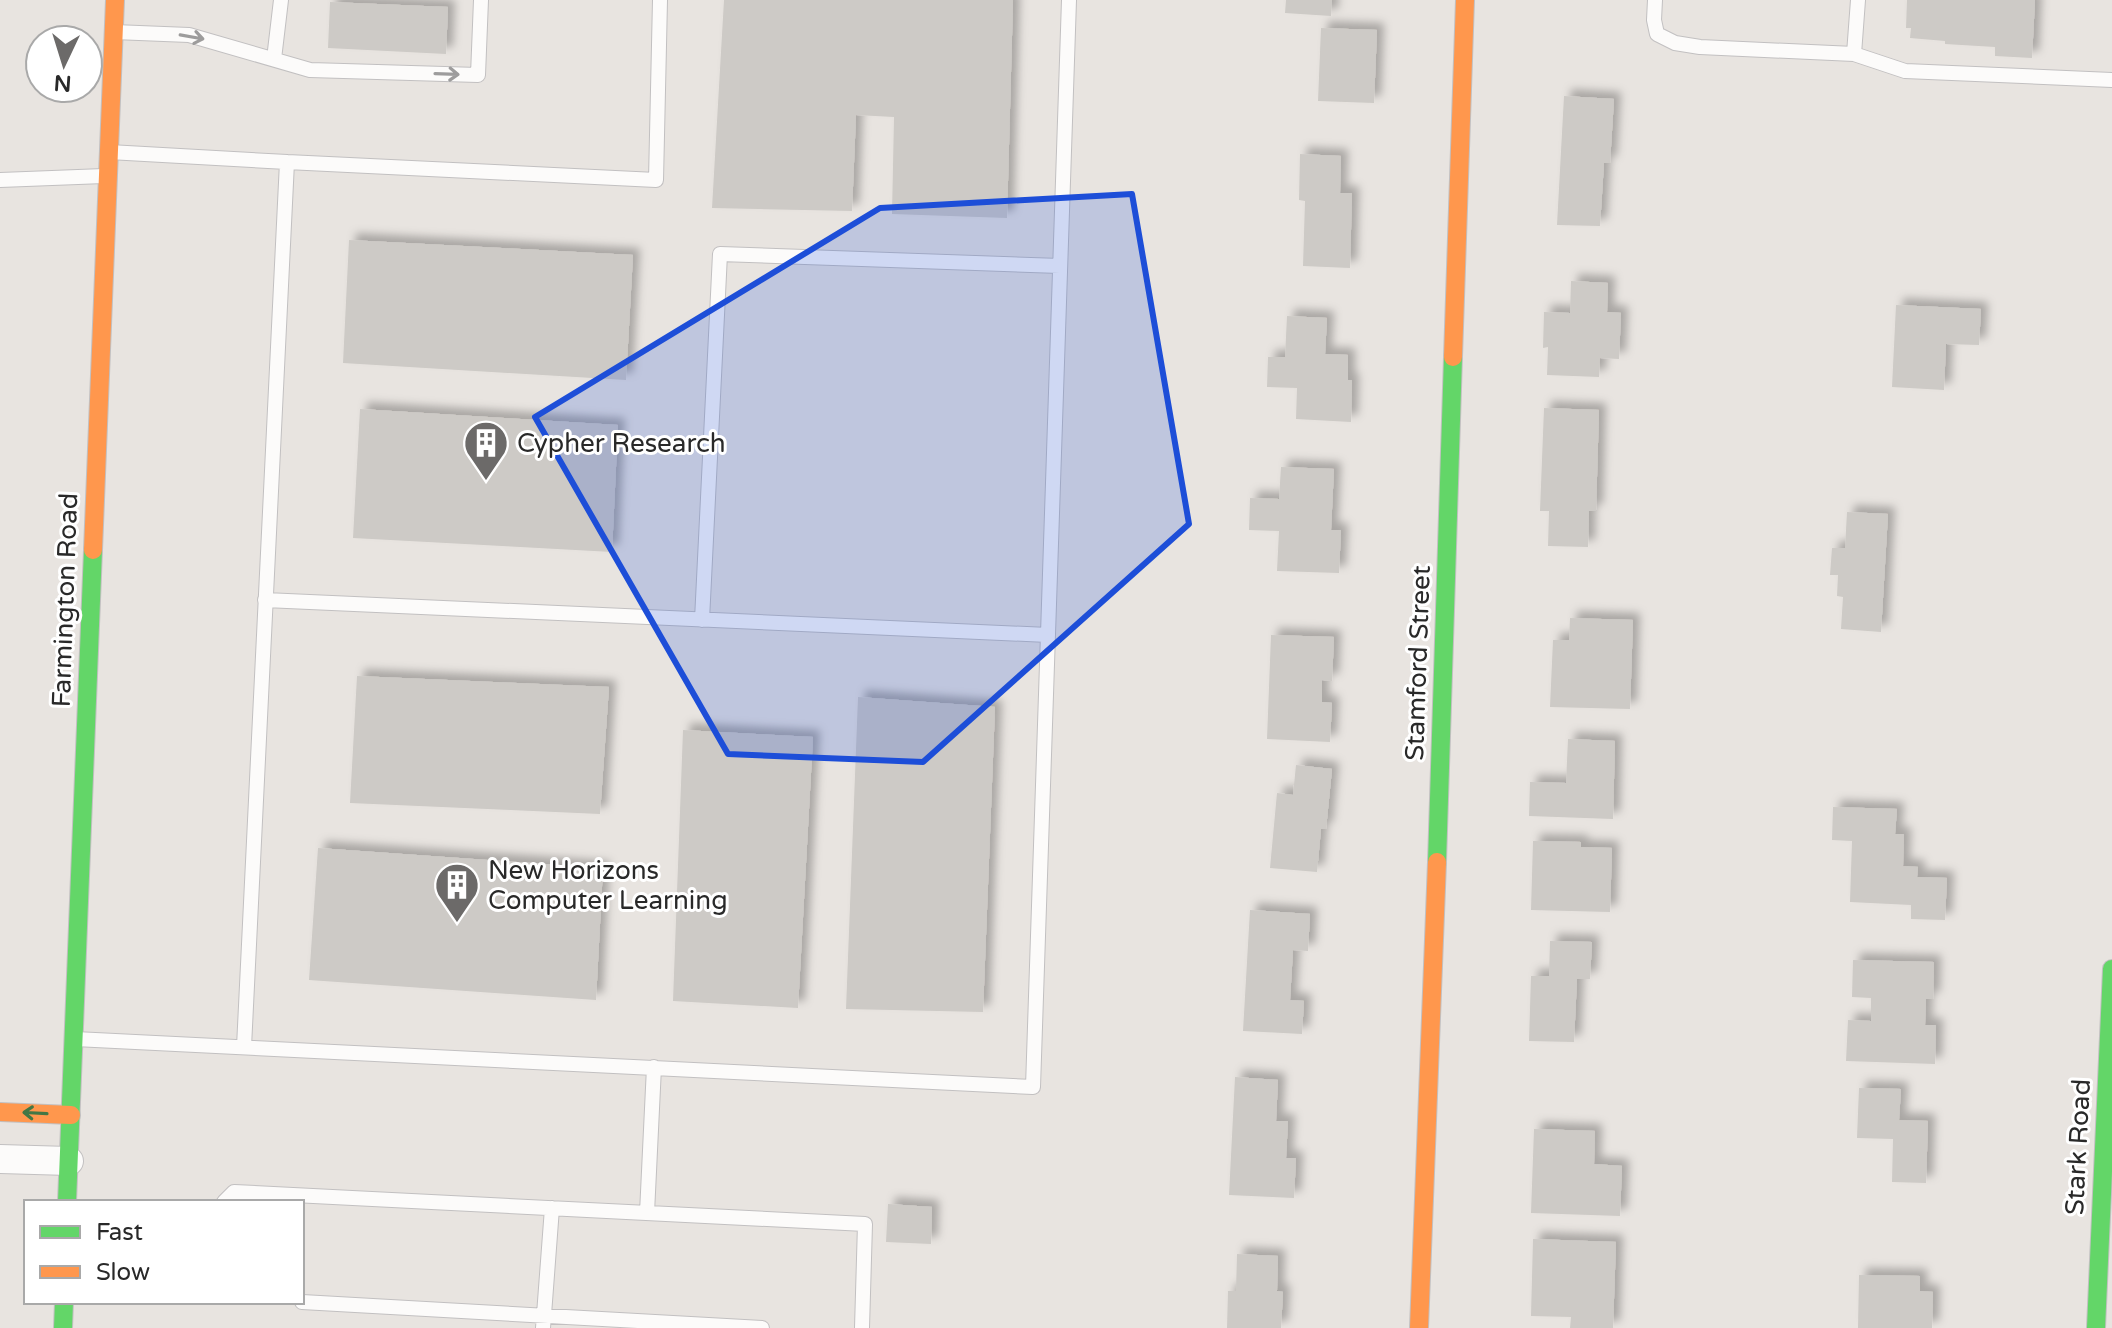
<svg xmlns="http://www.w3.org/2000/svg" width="2112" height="1328" viewBox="0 0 2112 1328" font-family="'Varela Round',sans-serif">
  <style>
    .building { fill: #cdcac6; filter: url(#shadow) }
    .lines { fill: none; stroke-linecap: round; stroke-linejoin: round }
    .lane-casing { stroke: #c2c0c1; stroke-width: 16 }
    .street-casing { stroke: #c2c0c1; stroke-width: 30 }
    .fast-casing { stroke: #c2c0c1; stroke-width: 20 }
    .slow-casing { stroke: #c2c0c1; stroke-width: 20 }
    .lane { stroke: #fcfbfa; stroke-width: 14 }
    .street { stroke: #fcfbfa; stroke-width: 28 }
    .fast { stroke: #63d668; stroke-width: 18 }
    .slow { stroke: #ff974d; stroke-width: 18 }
    .oneway { stroke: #9d9c9c }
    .oneway2 { stroke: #437745 }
    .marked { fill: #1d4ed8; fill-opacity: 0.2; stroke: #1d4ed8; stroke-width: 6; stroke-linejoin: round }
    .labels { text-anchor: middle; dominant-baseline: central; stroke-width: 6; stroke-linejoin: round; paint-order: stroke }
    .poi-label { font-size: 26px; fill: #292929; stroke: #fff; text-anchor: start }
    .street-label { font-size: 26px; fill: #292929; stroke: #fff }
  </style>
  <defs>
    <filter id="shadow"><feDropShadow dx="7" dy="-7" stdDeviation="4" flood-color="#0004"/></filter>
  </defs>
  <rect width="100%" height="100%" fill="#e8e4e0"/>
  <!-- building -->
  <path class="building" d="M724 0H1013L1007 218 892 214 894 117 856 115 852 211 712 208Z
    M1286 0H1332L1331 16 1285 13Z
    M1907 0H2035L2032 58 1995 56V47L1945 44V41L1910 38 1911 28H1906Z
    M330 2 448 7 446 54 328 48Z
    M1321 28 1377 30 1374 103 1318 101Z
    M1564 96 1614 99 1610 163H1604L1600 226 1557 225Z
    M1300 154 1341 156 1340 193H1352L1350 268 1303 266 1305 201 1299 200Z
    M349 240 633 255 626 380 343 363Z
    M1571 281 1608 283 1607 312 1621 313 1619 359 1600 358 1599 377 1547 375 1548 347 1543 348 1544 312 1570 313Z
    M1896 305 1981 309 1979 345 1946 344 1944 390 1892 387Z
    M1287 316 1327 318 1325 354 1348 355V380H1352L1351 422 1296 419 1297 388 1267 387 1268 357H1285Z
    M1544 408 1599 410 1596 511H1589L1588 547 1548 546 1549 511H1540Z
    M360 409 618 425 612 552 353 538Z
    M1281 467 1334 469 1331 530H1341L1339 573 1277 571 1279 531 1249 530 1250 498 1279 499Z
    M1847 512 1888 514 1881 632 1841 629 1843 597 1837 596 1838 575H1830L1832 548H1845Z
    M1570 618 1633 620 1630 709 1550 707 1553 640H1569Z
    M1271 635 1334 637 1332 681 1322 680V702L1332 703 1330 742 1267 739Z
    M357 676 609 687 600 814 350 803Z
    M858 697 995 707 983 1012 846 1009Z
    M683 730 813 737 798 1008 673 1001Z
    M1568 739 1615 741 1613 819 1529 816 1530 782 1566 783Z
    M1296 765 1332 769 1326 829H1321L1317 872 1270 868 1277 793 1293 795Z
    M1833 807 1897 809 1895 834H1904L1903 866 1918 867 1917 877 1947 878 1945 920 1911 919V905L1850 902 1852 841 1832 840Z
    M1533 841 1581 842V847L1612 848 1610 912 1531 910Z
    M318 848 603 868 596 1000 309 980Z
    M1250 910 1310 914 1308 951 1293 950 1290 1000 1304 1001 1302 1034 1243 1031Z
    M1550 941 1592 942 1590 979H1577L1574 1042 1529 1041 1531 976H1549Z
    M1853 960 1934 962 1933 999H1926L1925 1025H1936L1935 1064 1846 1061 1848 1020 1871 1021V998L1852 997Z
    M1235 1077 1278 1080 1276 1121H1288L1286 1158H1296L1294 1198 1229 1195Z
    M1859 1088 1901 1089 1899 1120 1928 1121 1926 1183 1892 1182 1893 1139 1857 1138Z
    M1534 1129 1595 1131 1594 1164 1622 1166 1620 1216 1531 1213Z
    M888 1204 932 1207 931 1244 886 1242Z
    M1533 1239 1616 1242 1613 1328H1570L1571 1317 1531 1316Z
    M1237 1254 1278 1256 1277 1291 1283 1292 1281 1328H1227L1228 1291H1236Z
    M1859 1275 1920 1276V1291L1933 1292 1932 1328H1858Z"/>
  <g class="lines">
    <!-- lane casing -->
    <g class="lane-casing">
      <path id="lane" d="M1655 0 1654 20 1657 34 1675 43 1700 47 1854 54 1905 71 2112 80
        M114 32 189 35 310 70 478 75 481 0
        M1854 54 1858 0
        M274 59 281 0
        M109 152 287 162 244 1047
        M287 162 656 180 660 0
        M0 180 104 176
        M265 600 1048 635
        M702 620 720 254 1060 266
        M75 1039 1033 1087 1069 0
        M224 1202 234 1192 865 1224 862 1328
        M647 1213 654 1067
        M302 1302 762 1328
        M543 1328 552 1208"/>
    </g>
    <!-- street casing -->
    <g class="street-casing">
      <path id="street" d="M0 1159 69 1161"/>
    </g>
    <!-- fast casing -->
    <g class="fast-casing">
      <path id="fast" d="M1437 862 1453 357
        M67 1202 93 550
        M63 1328 64 1302
        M2096 1328 2112 969"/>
    </g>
    <!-- slow casing -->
    <g class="slow-casing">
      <path id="slow" d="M1453 357 1465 0
        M93 550 115 0
        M0 1112 71 1115
        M1419 1328 1437 862"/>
    </g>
    <!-- lane -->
    <use href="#lane" class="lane"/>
    <!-- street -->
    <use href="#street" class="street"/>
    <!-- fast -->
    <use href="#fast" class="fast"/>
    <!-- slow -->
    <use href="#slow" class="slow"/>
  </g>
  <!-- one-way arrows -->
  <defs><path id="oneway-shaft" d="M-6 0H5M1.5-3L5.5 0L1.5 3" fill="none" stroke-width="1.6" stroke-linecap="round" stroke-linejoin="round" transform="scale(2)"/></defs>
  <g class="oneway">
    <use href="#oneway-shaft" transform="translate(192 37) rotate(10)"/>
    <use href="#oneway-shaft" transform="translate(447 74) rotate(2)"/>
  </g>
  <use class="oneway2" href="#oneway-shaft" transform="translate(35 1113) rotate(-177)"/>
  <!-- marked area -->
  <path class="marked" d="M1132 194 1189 524 923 762 728 754 535 417 880 208Z"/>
  <!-- icons -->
  <defs>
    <g id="building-pin" transform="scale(2.3)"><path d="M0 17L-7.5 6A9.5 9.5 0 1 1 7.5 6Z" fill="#6c6a69" stroke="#fff"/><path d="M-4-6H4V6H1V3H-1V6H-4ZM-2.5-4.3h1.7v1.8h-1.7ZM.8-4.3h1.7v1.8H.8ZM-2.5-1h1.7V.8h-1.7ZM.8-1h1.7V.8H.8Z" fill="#fff"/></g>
  </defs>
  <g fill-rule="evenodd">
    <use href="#building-pin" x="486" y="443"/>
    <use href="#building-pin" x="457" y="885"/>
  </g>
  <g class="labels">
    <!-- poi labels -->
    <g class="poi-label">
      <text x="517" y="443">Cypher Research</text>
      <text x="488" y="870">New Horizons<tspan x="488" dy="30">Computer Learning</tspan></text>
    </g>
    <!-- street labels -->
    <g class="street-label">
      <text transform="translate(65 600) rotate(-88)">Farmington Road</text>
      <text transform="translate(1418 663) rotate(-88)">Stamford Street</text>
      <text transform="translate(2078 1147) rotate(-87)">Stark Road</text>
    </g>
  </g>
  <!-- legend -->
  <rect x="24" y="1200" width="280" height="104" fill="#ffffff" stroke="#a9a9a9" stroke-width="2"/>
  <rect x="40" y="1226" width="40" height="12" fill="#63d668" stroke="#a9a9a9" stroke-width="2"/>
  <text x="96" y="1240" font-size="24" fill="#292929">Fast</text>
  <rect x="40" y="1266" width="40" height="12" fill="#ff974d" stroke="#a9a9a9" stroke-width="2"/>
  <text x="96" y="1280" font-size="24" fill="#292929">Slow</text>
  <!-- north arrow -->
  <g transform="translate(64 64) rotate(184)"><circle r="38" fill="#ffffff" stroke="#a9a9a9" stroke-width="2"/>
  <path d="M0-6L14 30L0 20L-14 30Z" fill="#6c6a69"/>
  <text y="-12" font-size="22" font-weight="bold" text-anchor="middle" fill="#292929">N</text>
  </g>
</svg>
